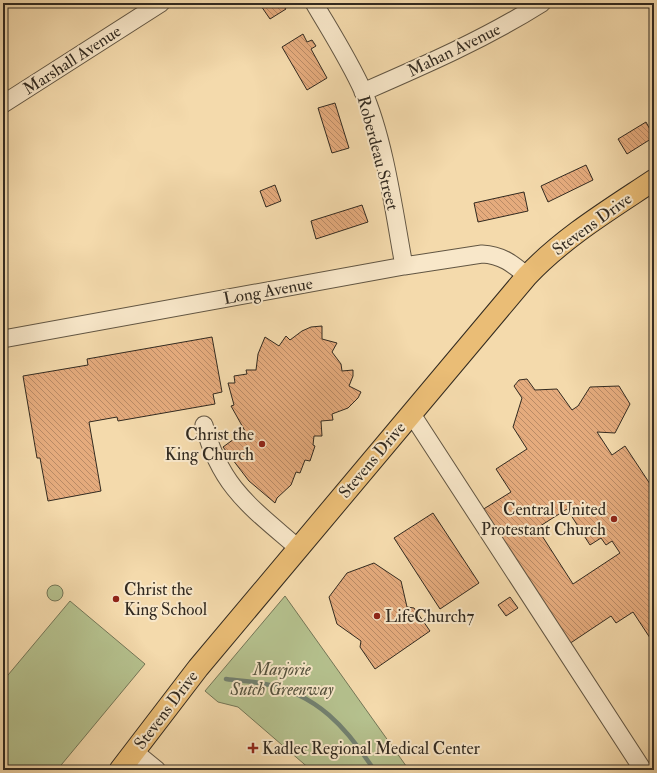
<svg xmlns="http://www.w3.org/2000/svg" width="657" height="773" viewBox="0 0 657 773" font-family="'IM FELL Double Pica',serif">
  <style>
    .park { fill: #b5c18e; stroke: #747657 }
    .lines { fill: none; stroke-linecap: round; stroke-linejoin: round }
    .stream { stroke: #728171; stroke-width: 4.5 }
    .building { fill: url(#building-back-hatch); stroke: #322a20; fill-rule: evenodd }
    .minor-casing { stroke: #625643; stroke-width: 19 }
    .major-casing { stroke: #322a20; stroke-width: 23 }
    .minor { stroke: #f8e7c9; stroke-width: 17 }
    .major { stroke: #eabd76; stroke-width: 21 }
    .poi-dot { fill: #8f2418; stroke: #f8e7c9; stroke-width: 1.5 }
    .labels { text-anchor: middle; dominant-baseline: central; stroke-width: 4; stroke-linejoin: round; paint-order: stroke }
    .street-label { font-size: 17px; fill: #322a20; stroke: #f8e7c9 }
    .poi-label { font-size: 17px; fill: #322a20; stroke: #f8e7c9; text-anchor: start }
    .park-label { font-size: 17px; font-style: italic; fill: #53503c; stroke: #f8e7c9 }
  </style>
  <defs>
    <pattern id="building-back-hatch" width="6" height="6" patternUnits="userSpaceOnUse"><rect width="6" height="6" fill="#e5ab7d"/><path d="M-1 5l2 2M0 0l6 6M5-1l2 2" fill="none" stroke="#ba8b66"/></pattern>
  </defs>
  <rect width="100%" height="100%" fill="#f4daac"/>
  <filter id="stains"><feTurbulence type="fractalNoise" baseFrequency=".005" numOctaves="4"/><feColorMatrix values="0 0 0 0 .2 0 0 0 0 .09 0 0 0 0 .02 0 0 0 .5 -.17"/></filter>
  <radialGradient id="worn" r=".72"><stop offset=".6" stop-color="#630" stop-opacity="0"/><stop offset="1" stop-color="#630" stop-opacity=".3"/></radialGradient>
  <!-- park -->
  <path class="park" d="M47 593a8 8 0 1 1 16 0a8 8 0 1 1-16 0Z
    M285 596 409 770H311L238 707 218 702 205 691Z
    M70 601 145 664 57 770H3V681Z"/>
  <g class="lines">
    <!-- stream -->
    <path class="stream" d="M226 679C239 681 252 681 265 684 317 694 347 728 374 770"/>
  </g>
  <!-- building -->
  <path class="building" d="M259 3H282L286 9 270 19Z
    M303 34 307 42 312 40 316 46 311 49 327 78 307 90 282 47Z
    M335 103 349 148 332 153 318 108Z
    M646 122 654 137 627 154 618 139Z
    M586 165 593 180 548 202 541 186Z
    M275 185 281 201 266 207 260 191Z
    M524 192 528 211 478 222 474 203Z
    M362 205 368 222 316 239 311 221Z
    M322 326V339L337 343 332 352 341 364 342 371 353 370V376L349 386 361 392 358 398 348 408 332 414 333 420 321 421 322 436H314L313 445 315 446 310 461 305 460 300 473 296 472 291 485 277 498 275 503 249 481 223 447 245 431 231 406 234 405 228 383H235L234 376 247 374 246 370H256L258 354 265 337 279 346 286 336 290 340 302 331 311 327Z
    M212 337 222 392 213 394 215 404 118 421 117 417 89 422 101 491 48 501 40 458H37L23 376 88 365 87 359Z
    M527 379 535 390 557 389 572 410 578 406 590 387 619 386 630 404 615 433 597 432 612 455 625 446 654 490V644L633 612 616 623 611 616 569 644 482 510 511 492 496 469 527 449 513 427 522 398 514 386 519 380ZM567 509 590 545 601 538 606 545 612 541 620 553 573 584 537 528Z
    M433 513 479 583 440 609 394 538Z
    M374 563 401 581 407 607 414 608 430 631 375 669 360 647 361 641 337 624 329 597 347 573Z
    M510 597 518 608 506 616 498 605Z"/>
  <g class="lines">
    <!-- minor casing -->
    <g class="minor-casing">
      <path id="minor" d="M314 3C331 32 349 60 363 91 385 141 394 212 404 266
        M363 92C425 65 485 39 542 3
        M3 104 161 3
        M3 339 404 266 482 254C502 255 513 264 527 276
        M411 413 643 770
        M204 425C221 488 251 507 298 548
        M135 752 157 770"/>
    </g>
    <!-- major casing -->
    <g class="major-casing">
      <path id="major" d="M120 770 198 668 527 276C564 237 609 210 654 180"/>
    </g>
    <!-- minor -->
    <use href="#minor" class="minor"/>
    <!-- major -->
    <use href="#major" class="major"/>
  </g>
  <!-- markers -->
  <g class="poi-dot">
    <circle cx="262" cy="444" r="4"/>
    <circle cx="614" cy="519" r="4"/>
    <circle cx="116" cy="599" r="4"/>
    <circle cx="377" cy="616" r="4"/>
    <path d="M251 742h4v4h4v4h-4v4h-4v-4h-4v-4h4z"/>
  </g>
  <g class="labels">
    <!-- street labels -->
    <g class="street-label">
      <text transform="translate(454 50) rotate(-26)">Mahan Avenue</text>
      <text transform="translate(72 60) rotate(-33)">Marshall Avenue</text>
      <text transform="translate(378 153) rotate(75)">Roberdeau Street</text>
      <text transform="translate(592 224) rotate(-36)">Stevens Drive</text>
      <text transform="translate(268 291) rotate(-10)">Long Avenue</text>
      <text transform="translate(372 460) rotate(-50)">Stevens Drive</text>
      <text transform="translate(166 710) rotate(-53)">Stevens Drive</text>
    </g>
    <!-- poi labels -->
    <g class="poi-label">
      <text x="254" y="434" text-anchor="end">Christ the<tspan x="254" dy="20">King Church</tspan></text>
      <text x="606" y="509" text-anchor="end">Central United<tspan x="606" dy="20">Protestant Church</tspan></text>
      <text x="124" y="589">Christ the<tspan x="124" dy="20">King School</tspan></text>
      <text x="385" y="616">LifeChurch7</text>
      <text x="262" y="748">Kadlec Regional Medical Center</text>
    </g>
    <!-- park labels -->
    <g class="park-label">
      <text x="282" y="669">Marjorie<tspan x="282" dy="20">Sutch Greenway</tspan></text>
    </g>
  </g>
  <!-- margin -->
  <rect width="657" height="773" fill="none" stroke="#f4daac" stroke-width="16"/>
  <rect x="4" y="4" width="649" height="765" fill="none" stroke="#322a20" stroke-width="2"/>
  <rect x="8" y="8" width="641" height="757" fill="none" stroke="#322a20"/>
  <rect width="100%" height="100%" filter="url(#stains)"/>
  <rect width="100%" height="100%" fill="url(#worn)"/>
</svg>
